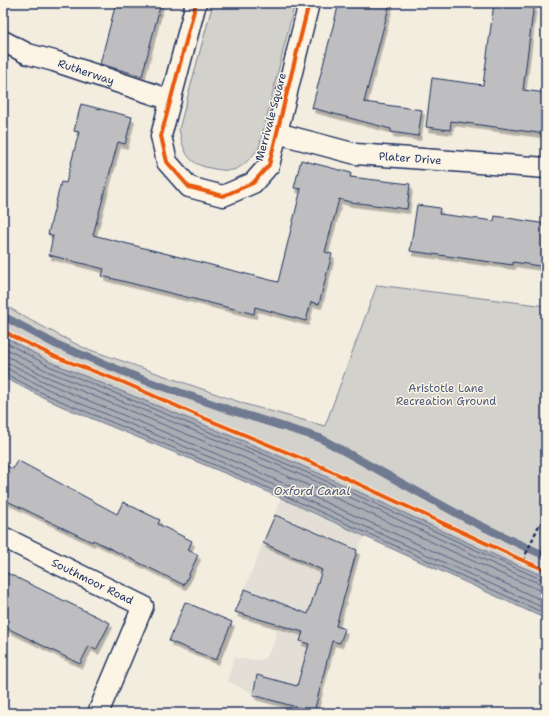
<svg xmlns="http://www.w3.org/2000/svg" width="549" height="716" viewBox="0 0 549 716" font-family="'Shantell Sans',sans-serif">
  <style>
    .built { fill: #e3dfd6 }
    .green { fill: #d3d1cc; stroke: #778095 }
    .water { fill: #a9acb3; stroke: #707a91 }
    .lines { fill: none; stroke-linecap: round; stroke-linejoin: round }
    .shore { stroke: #546180; stroke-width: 1 }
    .stream { stroke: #707a91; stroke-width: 8 }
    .building { fill: #bebec0; stroke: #1b2f5e; filter: url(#shadow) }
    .minor-casing { stroke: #1b2f5e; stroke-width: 23 }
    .path { stroke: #1b2f5e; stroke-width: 2.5; stroke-dasharray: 4 3; stroke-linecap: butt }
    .minor { stroke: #fcf5e5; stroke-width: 20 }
    .cycleway-casing { stroke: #fcf5e5; stroke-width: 6 }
    .cycleway { stroke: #e8590c; stroke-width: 4 }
    .labels { text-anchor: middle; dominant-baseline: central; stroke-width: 3; stroke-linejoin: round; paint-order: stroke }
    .street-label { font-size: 11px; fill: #1b2f5e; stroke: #fcf5e5 }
    .park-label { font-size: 11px; fill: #49587a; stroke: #fcf5e5 }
    .water-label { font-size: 12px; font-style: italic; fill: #465478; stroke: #fcf5e5 }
  </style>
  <defs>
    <filter id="shadow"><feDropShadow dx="2.5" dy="4.5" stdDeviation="0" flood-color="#0004"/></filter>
  </defs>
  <rect width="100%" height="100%" fill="#f3ede0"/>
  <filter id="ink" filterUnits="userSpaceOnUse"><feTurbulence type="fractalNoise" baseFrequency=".025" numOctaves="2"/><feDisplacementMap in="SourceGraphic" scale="8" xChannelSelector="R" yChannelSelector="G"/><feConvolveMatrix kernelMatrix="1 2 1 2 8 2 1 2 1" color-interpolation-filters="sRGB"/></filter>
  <g filter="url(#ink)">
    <!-- built -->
    <path class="built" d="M281 499 365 537 357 550 328 654 314 712 258 696 227 681 234 658 259 660 265 658 273 646 278 626 235 612Z"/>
    <!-- green -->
    <path class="green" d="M213 3H295L259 148C252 156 244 167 233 170 228 171 220 170 215 169 188 165 184 154 179 129Z
      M377 285 546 306V577L503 559 318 473 270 452 50 362 3 336V304L30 320 82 347 248 405 325 426Z"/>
    <!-- water -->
    <path class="water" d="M3 336 50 362 270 452 318 473 503 559 546 577V619L239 479 61 406C42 397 22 387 3 377Z"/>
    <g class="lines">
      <!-- shore -->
      <path class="shore" d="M3 341 49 366 268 456 317 477 502 562 543 580H546
        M3 347 47 371 266 460 315 481 500 567 541 584 546 585
        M3 354 45 376 264 466 312 487 497 572 540 590 546 591
        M3 362 11 364 43 381 68 392 245 466 546 602
        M3 368 8 369 41 386 65 397 243 471 546 609
        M3 373 6 374 38 391 63 402 241 476 546 614"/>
      <!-- stream -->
      <path class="stream" d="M3 316 55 344 144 380 236 412 320 438 467 519 517 543 546 556"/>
    </g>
    <!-- building -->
    <path class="building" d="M116 3H161L142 76 100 64Z
      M339 3H390L364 102 422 110 418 136 391 132V129L312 108Z
      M494 3H534L523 90 546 93V134L451 121 450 130 426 127 432 78 483 85Z
      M81 104 132 117 125 144 118 142 93 235 278 282 301 189 294 188 301 160 351 173 350 177 410 184 407 209 350 202 339 199 325 252 332 254 319 304 311 302 306 321 255 307 254 314 102 276 104 269 49 255 53 236 48 234 61 182 66 183 79 132 74 131Z
      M417 205 440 208 439 214 494 221 495 216 546 224V267L513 262V265L410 251Z
      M17 460 117 514 123 502 160 520 158 524 192 541 188 550 198 555 184 585 93 540 92 542 3 499V464L13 469Z
      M275 515 357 550 336 626 345 629 340 643 332 641 314 712 253 695 257 675 297 686 309 644 300 641 303 632 235 612 245 589 308 614 322 570 263 543Z
      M3 571 110 623 96 650 89 646 80 664 3 626Z
      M185 602 232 622 216 660 169 641Z"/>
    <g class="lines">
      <!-- minor casing -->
      <g class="minor-casing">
        <g id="minor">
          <path d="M196 3 161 136 167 162 189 187 223 196 253 183 269 165 309 3"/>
          <path id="s1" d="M3 41 28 54 54 61 171 100"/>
          <path id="s2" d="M277 133 356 154 546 168"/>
          <path id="s3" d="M3 537 143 606 98 713"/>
        </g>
      </g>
      <!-- path -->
      <path class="path" d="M524 561 526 554 539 525 546 521"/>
      <!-- minor -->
      <use href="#minor" class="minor"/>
      <!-- cycleway casing -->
      <g class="cycleway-casing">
        <path id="cycleway" d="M196 3 161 136 167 162 189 187 223 196 253 183 269 165 309 3
          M3 330 12 336 56 357 125 383 199 416 320 466 524 561 546 570"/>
      </g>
      <!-- cycleway -->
      <use href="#cycleway" class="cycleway"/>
    </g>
  </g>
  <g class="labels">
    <!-- street labels -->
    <g class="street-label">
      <text stroke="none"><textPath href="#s1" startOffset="89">Rutherway</textPath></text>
      <text transform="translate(271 117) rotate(-75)">Merrivale Square</text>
      <text stroke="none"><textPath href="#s2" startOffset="136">Plater Drive</textPath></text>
      <text stroke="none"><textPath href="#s3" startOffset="100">Southmoor Road</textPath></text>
    </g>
    <!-- park labels -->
    <g class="park-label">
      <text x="446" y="388">Aristotle Lane<tspan x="446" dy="13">Recreation Ground</tspan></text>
    </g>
    <!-- water labels -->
    <g class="water-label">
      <text x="312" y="491">Oxford Canal</text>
    </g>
  </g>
  <!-- margin -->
  <rect width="549" height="716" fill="none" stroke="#fcf5e5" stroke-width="16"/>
  <rect x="8" y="8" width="533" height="700" fill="none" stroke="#1b2f5e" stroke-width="1.5" filter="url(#ink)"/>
</svg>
